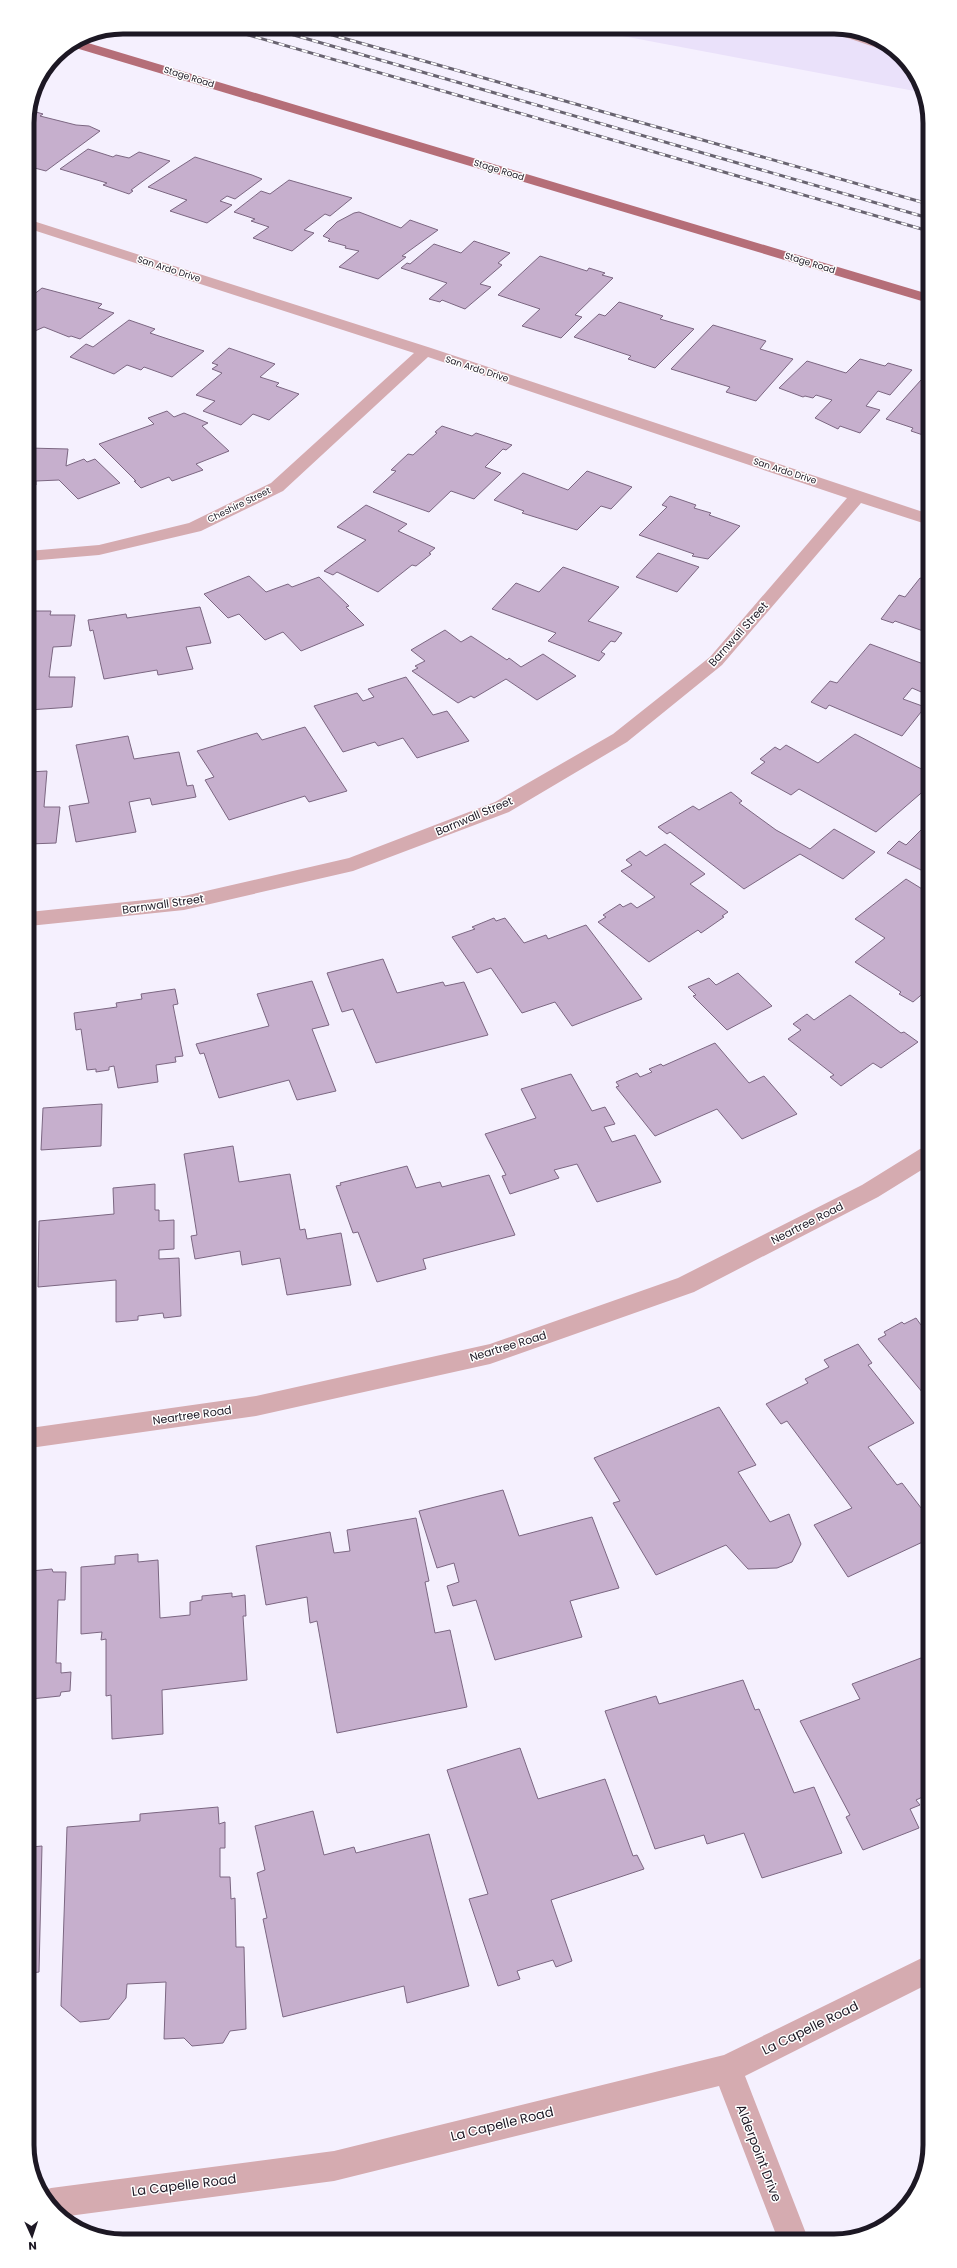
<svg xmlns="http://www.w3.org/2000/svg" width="957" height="2268" viewBox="0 0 957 2268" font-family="Poppins,sans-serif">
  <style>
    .built { fill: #eae1fa }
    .building { fill: #c6afcd; stroke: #7c6782 }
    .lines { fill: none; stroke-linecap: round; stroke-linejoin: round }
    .minor { fill: #d5abb0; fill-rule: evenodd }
    .major { fill: #b56e78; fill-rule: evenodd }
    .rail-casing { stroke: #686370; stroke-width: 3 }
    .rail { stroke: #fff; stroke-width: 2; stroke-dasharray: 6; stroke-linecap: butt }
    .labels { text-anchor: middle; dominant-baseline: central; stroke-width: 3; stroke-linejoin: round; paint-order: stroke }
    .far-street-label { font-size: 9px; fill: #1d1824; stroke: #fff }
    .street-label { font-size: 11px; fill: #1d1824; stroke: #fff }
    .near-street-label { font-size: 13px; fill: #1d1824; stroke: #fff }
    .rim { fill: none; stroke: #1d1824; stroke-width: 5 }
  </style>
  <rect width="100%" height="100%" fill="#f5f0fe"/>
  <!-- built -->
  <path class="built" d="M575 27H841L893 47 925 93Z"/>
  <!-- building -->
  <path class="building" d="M30 112H36L43 114 40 116 76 125 89 126 100 131 46 171 27 166V150L31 147 27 145V117Z
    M88 149 113 157 116 155 129 158 139 152 170 161 131 190 133 191 129 194 103 185 107 183 60 169Z
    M195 157 252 175 262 179 235 199 227 196 220 201 232 205 207 223 170 211 187 200 148 187Z
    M289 180 352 198 330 216 325 214 304 230 314 233 292 251 253 238 269 227 251 221 255 219 234 212 261 191 270 194Z
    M359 212 401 228 410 220 438 230 402 256 406 257 378 279 339 267 359 251 345 248 346 246 328 241 330 239 323 236 337 222 354 213Z
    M474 241 510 253 498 263 502 265 480 284 491 287 465 309 442 300 440 302 429 299 447 283 401 268 407 263 410 264 434 244 461 253Z
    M540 256 587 271 589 268 605 273 602 275 613 278 575 315 582 317 561 338 522 326 540 309 498 295Z
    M42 288 102 304 98 308 114 313 80 339 71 336 69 337 44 327 28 334V299Z
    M619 302 663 316 660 319 694 329 655 368 628 359 631 356 574 337 599 314 605 316Z
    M129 320 155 329 150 333 204 351 172 377 144 367 141 370 127 365 114 374 70 357 86 344 93 347Z
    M713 325 766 341 760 349 793 359 756 401 726 392 730 387 671 369Z
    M229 348 275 364 260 377 279 383 276 386 299 394 269 420 253 414 241 425 203 411 215 401 196 395 222 373 212 369 218 365 212 363Z
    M860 359 885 366 888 363 912 370 890 395 878 391 866 406 880 410 860 433 840 426 838 429 815 418 832 400 816 395 813 398 805 396 803 397 779 388 807 361 846 373Z
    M921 380 926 381V436L911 431 913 428 886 419Z
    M167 411 174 417 184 413 208 423 202 426 229 451 196 464 203 470 172 481 169 477 141 488 134 481H136L99 444 154 424 148 418Z
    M442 426 472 436 476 433 512 445 506 450 503 449 485 467 501 473 474 499 451 491 429 512 373 492 396 471 391 470 408 454 413 455 437 433 435 432Z
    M28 448 68 449 66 466 84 459 87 462 95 459 120 483 78 499 59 480 36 481V485H28Z
    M587 471 632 487 611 509 601 506 577 530 522 513 524 511 494 500 523 473 568 490Z
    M670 496 696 505 694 508 711 513 709 515 740 526 708 559 692 556 694 554 639 535 667 507 662 505Z
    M366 505 407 524 398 531 435 548 429 553 431 554 416 566 412 565 378 592 337 572 333 575 324 571 366 540 337 527Z
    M658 553 699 567 677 592 636 577Z
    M563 567 619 587 588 621 622 633 615 642 611 641 601 652 605 654 599 661 548 641 556 633 492 609 516 583 539 592Z
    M249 576 266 592 288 584 292 587 319 577 349 606 346 607 364 625 301 651 283 632 265 640 239 614 228 618 204 594Z
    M920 578 926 580V632L895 621 893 623 881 619 899 595 905 597Z
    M200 607 211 643 186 647 193 669 158 675 157 670 104 679 93 630 90 631 88 620 126 614 127 618Z
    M34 611H51L50 615H75L71 646 53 647 49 677H75L72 707 29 710 28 616H34Z
    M445 630 461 642 471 636 507 660 509 658 521 667 543 654 576 676 537 700 506 679 474 698 471 696 458 703 412 671 418 668 415 666 425 661 411 650Z
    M870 644 926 665V694L912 688 903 699 925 707 902 736 829 705 826 709 811 702 830 681 837 683Z
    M406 677 433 715 447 711 469 741 417 758 403 738 378 746 375 742 343 752 314 706 357 693 363 701 374 697 368 689Z
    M305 727 347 791 309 802 305 796 229 820 205 780 214 777 197 751 257 733 262 740Z
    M855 734 927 772V788L876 832 799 789 791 795 751 773 765 762 760 759 775 747 780 750 786 745 818 763Z
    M128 736 134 759 179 752 187 786 193 785 196 797 152 805 150 798 129 802 136 832 76 842 69 806 89 803 76 745Z
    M47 771 44 807H60L56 843 29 844V772Z
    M731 792 742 801 739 803 776 830 810 849 834 829 875 852 843 879 800 854 744 889 670 832 667 834 658 827 693 806 699 810Z
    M927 824V873L887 853 899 841 906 845Z
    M665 844 705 874 690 884 728 912 722 916 724 917 701 933 698 930 649 962 598 922 606 917 603 915 620 904 623 907 631 903 637 908 655 897 621 871 632 865 626 860 640 851 646 856Z
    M906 879 927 892V990L913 1002 899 994 901 992 855 962 885 938 855 919Z
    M494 918 496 921 505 918 524 943 546 935 548 939 586 925 642 999 572 1026 555 1002 522 1013 491 968 477 973 452 937 475 929 472 927Z
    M383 959 397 993 443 982 445 986 464 982 488 1035 376 1063 353 1009 342 1012 327 973Z
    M738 973 772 1006 727 1030 693 996 696 995 688 987 709 978 716 985Z
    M312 981 329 1025 312 1029 336 1091 297 1100 289 1080 219 1098 204 1053 200 1054 196 1044 269 1026 257 994Z
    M175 989 178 1004 173 1005 183 1056 175 1057 176 1062 156 1065 158 1082 118 1088 114 1066 109 1067V1070L96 1072V1069L87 1070 81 1029 76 1030 74 1013 117 1007 116 1003 142 999 141 994Z
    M850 995 901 1033 904 1032 918 1042 881 1068 873 1063 841 1086 830 1077 834 1075 788 1039 801 1030 793 1024 807 1014 814 1020Z
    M33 1014 29 1054V1015Z
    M715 1043 749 1083 764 1076 797 1114 742 1139 717 1109 655 1136 616 1087 619 1086 616 1082 637 1073 640 1077 652 1072 649 1069 661 1064 663 1066Z
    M34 1059 30 1102 29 1060Z
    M571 1074 592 1111 605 1107 615 1124 604 1127 612 1142 635 1135 661 1182 597 1202 577 1164 554 1170 559 1178 510 1194 502 1176 506 1175 485 1134 536 1118 521 1089Z
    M102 1104 101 1146 41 1150 43 1108Z
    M233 1146 239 1182 290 1174 300 1230 305 1229 307 1239 341 1233 351 1285 287 1295 280 1258 242 1265 240 1251 195 1259 191 1236 197 1235 184 1154Z
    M407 1166 416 1188 440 1182 442 1187 489 1175 515 1235 423 1259 426 1269 377 1282 358 1232 353 1233 336 1186 341 1185 340 1183Z
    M155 1184V1210H159V1221L174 1220V1249L159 1250V1259L179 1258 181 1316 164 1318 163 1313 138 1316V1320L116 1322V1280L38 1287 39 1221 114 1214 113 1188Z
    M916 1318 921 1325 928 1321V1399L878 1339 886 1335 884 1332 902 1322 904 1324Z
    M858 1344 872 1363 868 1365 914 1423 868 1447 897 1485 902 1483 928 1517 929 1539 848 1577 814 1525 852 1508 787 1421 781 1424 766 1404 808 1383 805 1379 829 1367 824 1360Z
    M719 1407 756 1465 738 1472 770 1522 789 1514 801 1544 792 1562 777 1568 748 1569 726 1545 656 1575 613 1503 620 1501 594 1458Z
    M503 1490 519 1536 592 1517 619 1588 570 1601 582 1637 495 1660 476 1600 453 1606 447 1586 459 1582 454 1563 437 1568 419 1511Z
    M416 1518 429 1581 425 1582 435 1633 450 1630 467 1707 337 1733 317 1621 310 1623 307 1597 266 1605 256 1546 330 1532 334 1553 350 1551 347 1530Z
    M138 1554V1562L158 1560 160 1618 190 1615V1602L202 1600V1596L232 1593V1597L245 1595 246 1616H243L247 1680 162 1690 163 1734 112 1739 111 1695 106 1696V1639L101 1640 102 1632 81 1634V1567L115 1564V1556Z
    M52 1569 53 1572H66L65 1600H58L56 1663H61V1673L71 1672 70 1691 61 1692 60 1696 31 1699V1571Z
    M929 1655V1794L916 1800 920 1805 910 1809 919 1828 863 1850 846 1817 850 1815 800 1721 860 1699 852 1684Z
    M743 1680 755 1710 759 1709 794 1793 814 1787 842 1853 762 1878 744 1833 707 1844 704 1835 655 1849 605 1711 656 1696 659 1704Z
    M520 1748 538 1799 605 1779 633 1856 637 1855 644 1869 551 1900 572 1961 556 1967 553 1960 517 1971 520 1979 498 1986 469 1899 488 1894 447 1770Z
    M218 1807 219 1824 225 1822V1848H220V1877H230L231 1899 235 1898 236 1947H244L246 2029 230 2031 223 2043 192 2046 184 2038 164 2039 166 1982 127 1984 126 1998 109 2019 80 2022 61 2006 67 1827 140 1821V1814Z
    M313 1811 324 1855 354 1847 356 1853 429 1834 469 1986 407 2003 404 1986 283 2017 263 1919 267 1918 257 1873 265 1870 255 1826Z
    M42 1846 39 1972 32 1973 31 1847Z"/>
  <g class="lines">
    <!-- minor -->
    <path class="minor" d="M823 27H841L893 47 896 52H889L824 30Z
      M27 219 431 348 926 513V524L861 503 722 665 627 742 509 812 353 871 184 910 29 926V912L184 896 349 858 495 802 613 734 710 657 847 498 428 357 283 491 201 531 99 555 28 561V551L99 545 189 523 271 483 414 353 27 228Z
      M928 1147V1166L878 1197 694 1292 490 1364 256 1416 30 1448V1428L256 1396 490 1344 678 1278 862 1185 920 1149Z
      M930 1954V1983L745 2076 807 2236 777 2237 719 2086 334 2181 61 2217 43 2191 51 2188 334 2151 724 2055Z"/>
    <!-- major -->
    <path class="major" d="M78 40 925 293V302L69 46Z"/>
    <!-- rail casing -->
    <g class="rail-casing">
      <path id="rail" d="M221 27 925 230
        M266 27 925 217
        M304 27 925 203"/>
    </g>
    <!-- rail -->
    <use href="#rail" class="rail"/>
  </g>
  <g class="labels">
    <!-- far-street labels -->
    <g class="far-street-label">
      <text transform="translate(189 77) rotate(17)">Stage Road</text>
      <text transform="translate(499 170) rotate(17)">Stage Road</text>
      <text transform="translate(810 263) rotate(17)">Stage Road</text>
      <text transform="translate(169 269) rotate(18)">San Ardo Drive</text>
      <text transform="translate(477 369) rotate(18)">San Ardo Drive</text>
      <text transform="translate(785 471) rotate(18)">San Ardo Drive</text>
      <text transform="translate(239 505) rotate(-26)">Cheshire Street</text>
    </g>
    <!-- street labels -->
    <g class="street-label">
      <text transform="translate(738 634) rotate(-48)">Barnwall Street</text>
      <text transform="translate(474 816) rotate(-23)">Barnwall Street</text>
      <text transform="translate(163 904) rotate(-8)">Barnwall Street</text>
      <text transform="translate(807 1223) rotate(-27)">Neartree Road</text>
      <text transform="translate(508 1346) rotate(-17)">Neartree Road</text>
      <text transform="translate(192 1415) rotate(-8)">Neartree Road</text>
    </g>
    <!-- near-street labels -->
    <g class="near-street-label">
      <text transform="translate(810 2028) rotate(-26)">La Capelle Road</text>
      <text transform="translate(502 2124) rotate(-14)">La Capelle Road</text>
      <text transform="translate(759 2153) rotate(69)">Alderpoint Drive</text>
      <text transform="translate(184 2185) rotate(-7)">La Capelle Road</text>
    </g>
  </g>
  <!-- crop -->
  <path d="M0 0H957V2268H0ZM123 34H834A89 89 0 0 1 923 123V2145A89 89 0 0 1 834 2234H123A89 89 0 0 1 34 2145V123A89 89 0 0 1 123 34Z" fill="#fff" fill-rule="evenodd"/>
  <path class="rim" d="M123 34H834A89 89 0 0 1 923 123V2145A89 89 0 0 1 834 2234H123A89 89 0 0 1 34 2145V123A89 89 0 0 1 123 34Z"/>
  <!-- north arrow -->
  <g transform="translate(32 2236) rotate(177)" stroke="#ffffff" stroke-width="3" paint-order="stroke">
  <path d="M0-3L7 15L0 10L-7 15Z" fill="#1d1824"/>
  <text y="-6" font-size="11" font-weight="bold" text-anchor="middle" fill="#1d1824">N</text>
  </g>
</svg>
